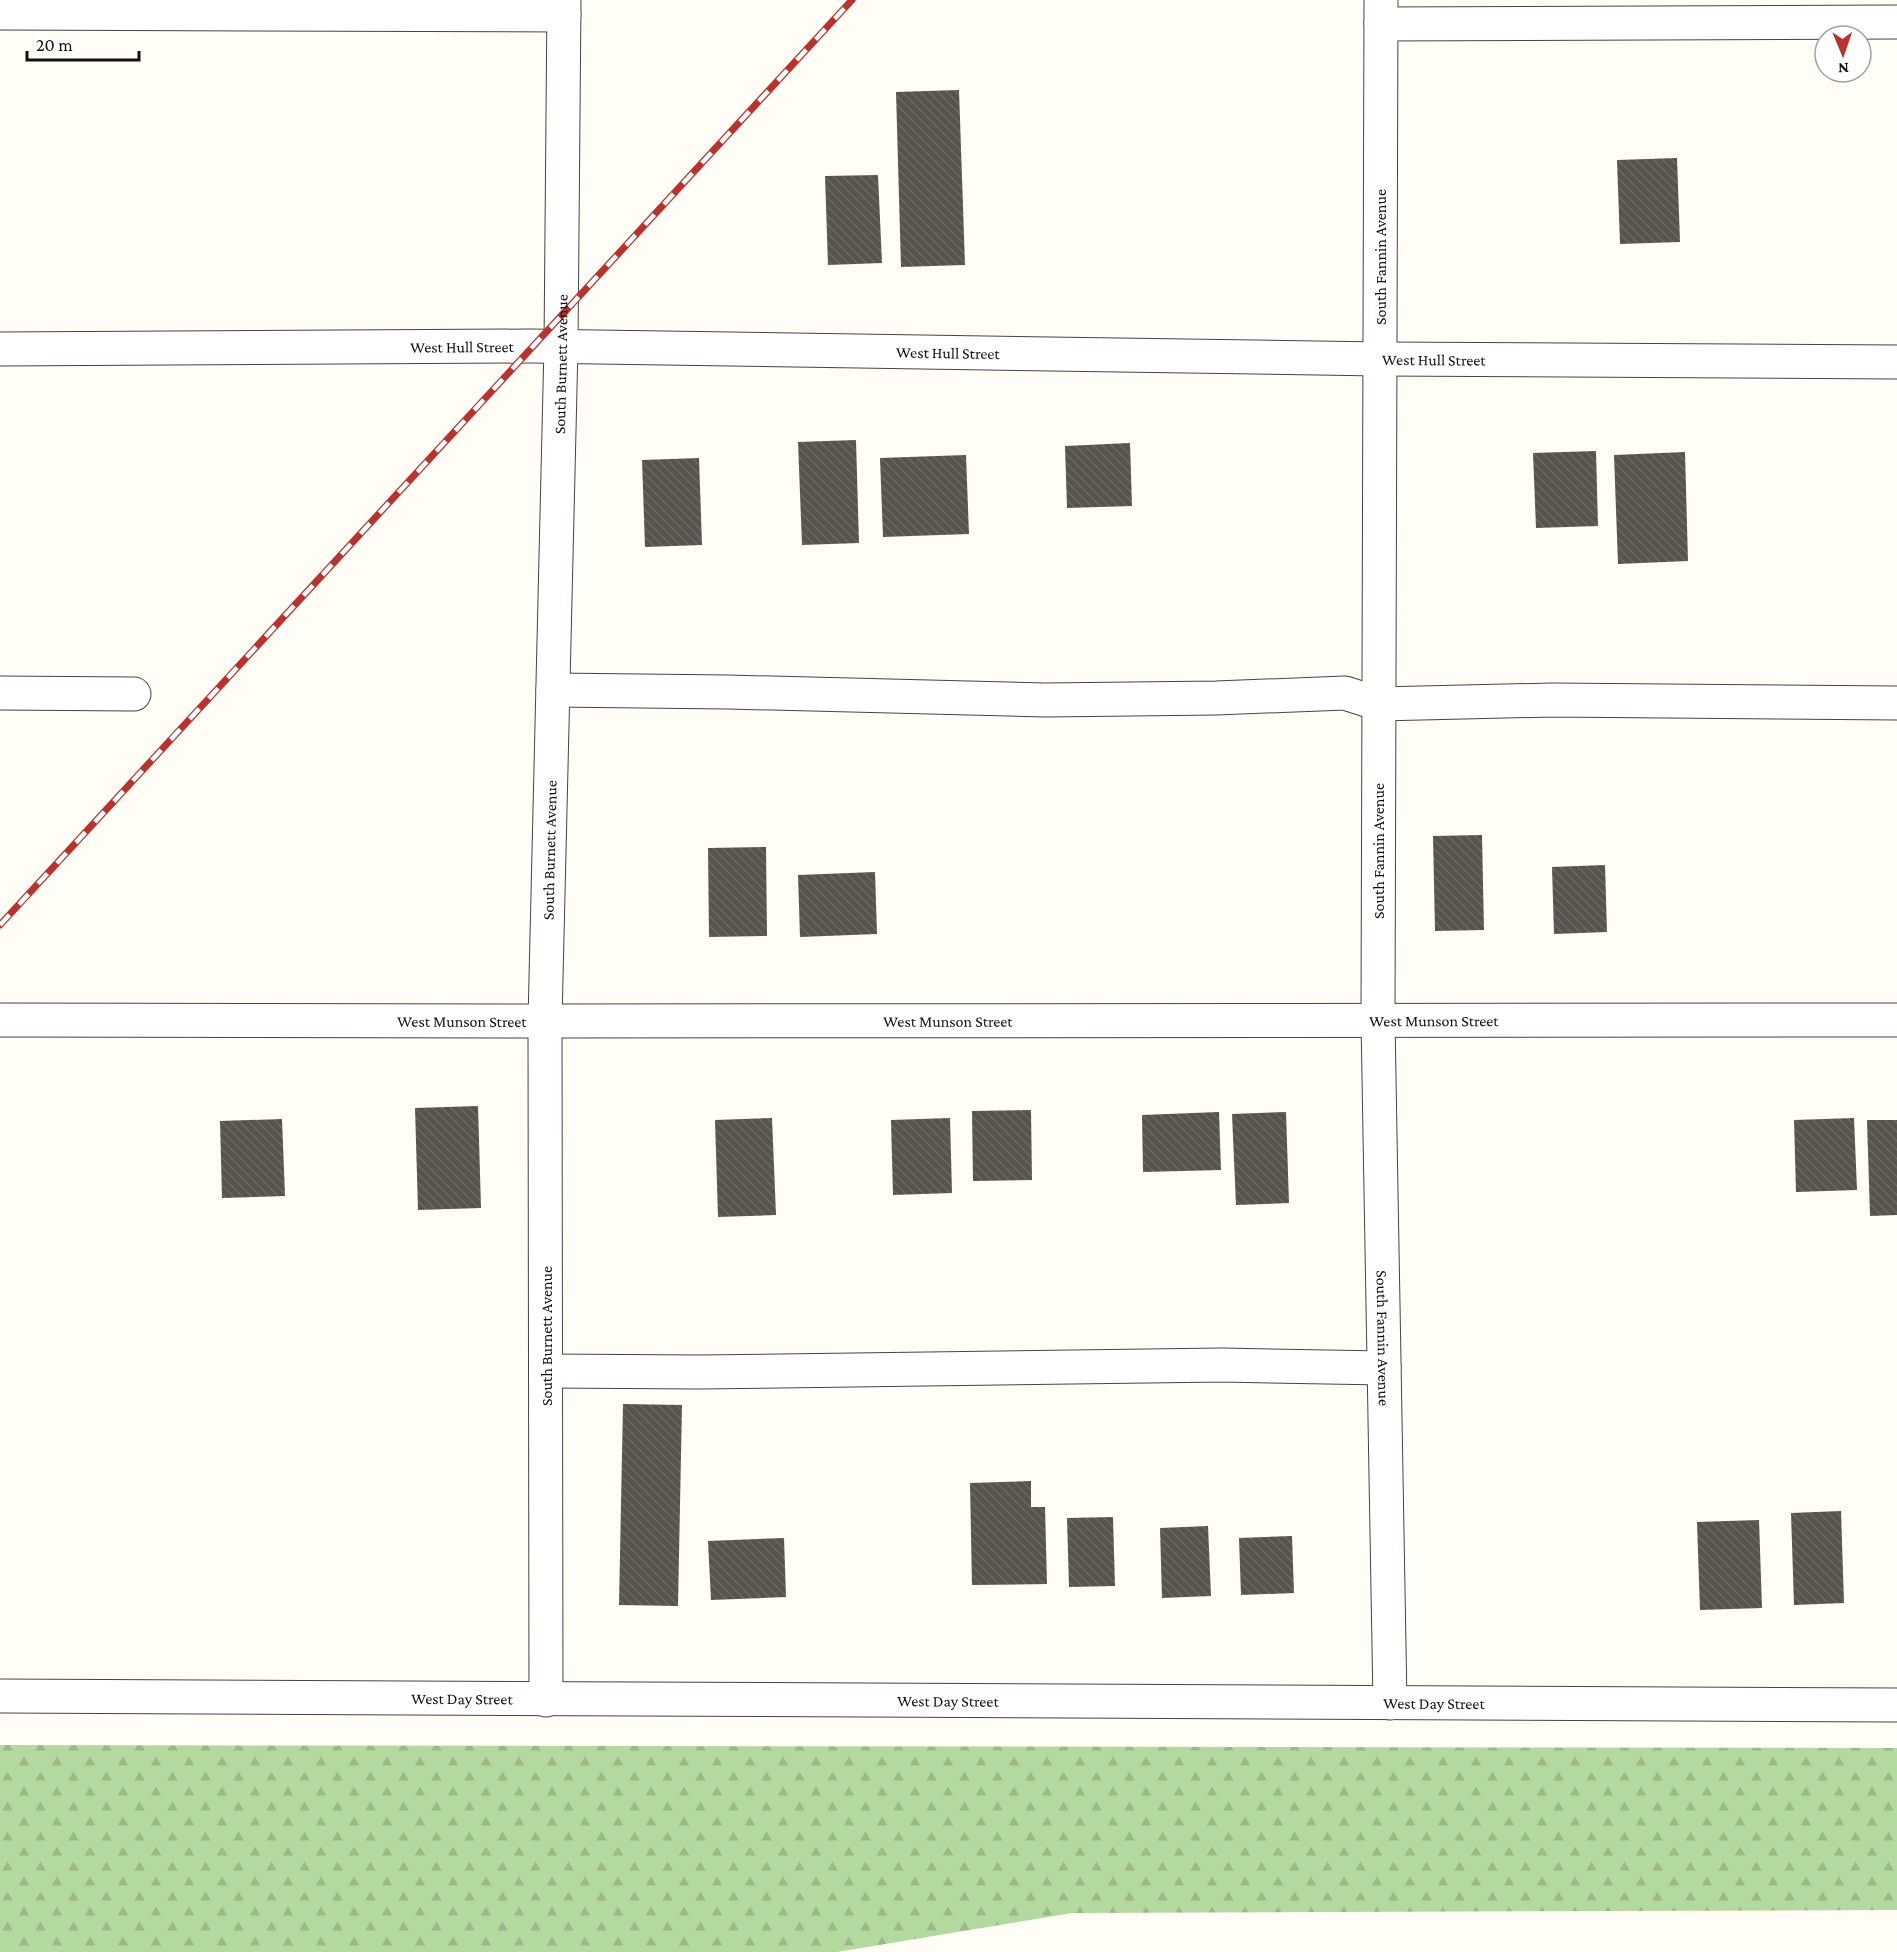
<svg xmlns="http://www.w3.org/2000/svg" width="1897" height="1952" viewBox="0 0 1897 1952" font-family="'Crimson Pro',serif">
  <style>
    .forest { fill: url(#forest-firs) }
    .building { fill: url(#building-back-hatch) }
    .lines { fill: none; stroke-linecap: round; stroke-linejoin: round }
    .minor-casing { stroke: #444; stroke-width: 35 }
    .minor { stroke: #fff; stroke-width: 33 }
    .rail-casing { stroke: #bd312d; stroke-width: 7 }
    .rail { stroke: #fff; stroke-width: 4.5; stroke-dasharray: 14; stroke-linecap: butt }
    .labels { text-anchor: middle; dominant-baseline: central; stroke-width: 6; stroke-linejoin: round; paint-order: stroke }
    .street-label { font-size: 16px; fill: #111; stroke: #fff }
  </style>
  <defs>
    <pattern id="forest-firs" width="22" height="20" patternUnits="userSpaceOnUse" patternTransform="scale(1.5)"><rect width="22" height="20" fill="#b4d99f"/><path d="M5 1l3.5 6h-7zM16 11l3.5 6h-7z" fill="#9ab988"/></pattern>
    <pattern id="building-back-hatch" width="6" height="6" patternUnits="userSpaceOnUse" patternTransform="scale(1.5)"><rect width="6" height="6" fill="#59534d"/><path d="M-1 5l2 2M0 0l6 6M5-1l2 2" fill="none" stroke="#6c6762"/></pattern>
  </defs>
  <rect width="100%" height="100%" fill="#fffdf5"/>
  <!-- forest -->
  <path class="forest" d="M0 1745 1897 1748V1910L1072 1913 837 1952H0Z"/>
  <!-- building -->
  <path class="building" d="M959 90 965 265 901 267 896 92Z
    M1677 158 1680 242 1620 244 1617 160Z
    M878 175 882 263 828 265 825 176Z
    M856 440 859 543 802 545 798 442Z
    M1130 443 1132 506 1067 508 1065 446Z
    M1596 451 1598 526 1536 528 1533 453Z
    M1685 452 1688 561 1618 564 1614 455Z
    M966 455 969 534 883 537 880 458Z
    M699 458 702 545 645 547 642 460Z
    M1482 835 1484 930 1435 931 1433 836Z
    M766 847 767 936 709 937 708 848Z
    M1605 865 1607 932 1554 934 1552 867Z
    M875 872 877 934 800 937 798 875Z
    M478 1106 481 1208 418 1210 415 1108Z
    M1031 1110 1032 1180 973 1181 972 1111Z
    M1219 1112 1221 1170 1143 1172 1142 1115Z
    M1286 1112 1289 1203 1236 1205 1232 1114Z
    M772 1118 776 1215 718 1217 715 1120Z
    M950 1118 952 1193 893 1195 891 1120Z
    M1854 1118 1857 1190 1796 1192 1794 1120Z
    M282 1119 285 1196 222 1198 220 1121Z
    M1867 1120H1897V1215L1870 1216Z
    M623 1404 682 1405 678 1606 619 1605Z
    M1031 1481V1507H1045L1047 1584 972 1585 970 1483Z
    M1841 1511 1844 1603 1794 1605 1791 1513Z
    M1113 1517 1115 1586 1069 1587 1067 1518Z
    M1759 1520 1762 1608 1700 1610 1697 1522Z
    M1208 1526 1211 1596 1162 1598 1160 1528Z
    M1292 1536 1294 1593 1241 1595 1239 1538Z
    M784 1538 786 1597 711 1600 708 1541Z"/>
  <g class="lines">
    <!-- minor casing -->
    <g class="minor-casing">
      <g id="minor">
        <path id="s1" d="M1381 0 1378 1020 1390 1703"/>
        <path d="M0 13 564 15"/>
        <path d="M1381 24 1897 22"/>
        <path id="s2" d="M0 349 531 346 1380 359 1897 362"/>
        <path d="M553 690 728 692 1046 700 1216 698 1345 693 1379 704 1552 700 1897 703"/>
        <path d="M0 693 134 694"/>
        <path id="s3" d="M0 1020 545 1021 1897 1020"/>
        <path d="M546 1371 699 1372 1222 1365 1384 1368"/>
        <path id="s4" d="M0 1696 1897 1705"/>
        <path id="s5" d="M546 1700 545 1021 561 346 564 0"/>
      </g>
    </g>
    <!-- minor -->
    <use href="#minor" class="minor"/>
    <!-- rail casing -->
    <g class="rail-casing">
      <path id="rail" d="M0 925 852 0"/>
    </g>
    <!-- rail -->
    <use href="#rail" class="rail"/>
  </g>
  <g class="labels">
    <!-- street labels -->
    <g class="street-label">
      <text transform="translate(1380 257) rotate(-90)">South Fannin Avenue</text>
      <text stroke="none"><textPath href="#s2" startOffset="462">West Hull Street</textPath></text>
      <text stroke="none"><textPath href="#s2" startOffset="948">West Hull Street</textPath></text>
      <text stroke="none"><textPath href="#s2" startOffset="1434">West Hull Street</textPath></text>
      <text stroke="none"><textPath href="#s5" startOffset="1336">South Burnett Avenue</textPath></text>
      <text stroke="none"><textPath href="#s5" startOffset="850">South Burnett Avenue</textPath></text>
      <text transform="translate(1378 851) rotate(-90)">South Fannin Avenue</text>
      <text stroke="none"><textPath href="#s3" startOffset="1434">West Munson Street</textPath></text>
      <text stroke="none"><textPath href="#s3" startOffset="462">West Munson Street</textPath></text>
      <text stroke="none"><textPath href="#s3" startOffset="948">West Munson Street</textPath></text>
      <text transform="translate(546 1336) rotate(-90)">South Burnett Avenue</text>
      <text stroke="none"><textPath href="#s1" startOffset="1338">South Fannin Avenue</textPath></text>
      <text stroke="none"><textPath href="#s4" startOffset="462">West Day Street</textPath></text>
      <text stroke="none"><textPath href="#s4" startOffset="948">West Day Street</textPath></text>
      <text stroke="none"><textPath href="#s4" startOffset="1434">West Day Street</textPath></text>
    </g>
  </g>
  <!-- north arrow -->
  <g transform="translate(1843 54) rotate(178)"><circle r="28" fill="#ffffff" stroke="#a0a0a0" stroke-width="1.5"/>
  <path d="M0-4.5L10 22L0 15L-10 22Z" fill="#bd312d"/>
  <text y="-9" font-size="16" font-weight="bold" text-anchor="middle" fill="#111111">N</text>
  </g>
  <!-- scale -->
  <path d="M27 51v9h112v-9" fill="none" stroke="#111111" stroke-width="3"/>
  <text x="36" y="51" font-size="18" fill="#111111" stroke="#ffffff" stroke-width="4.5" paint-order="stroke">20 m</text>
</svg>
